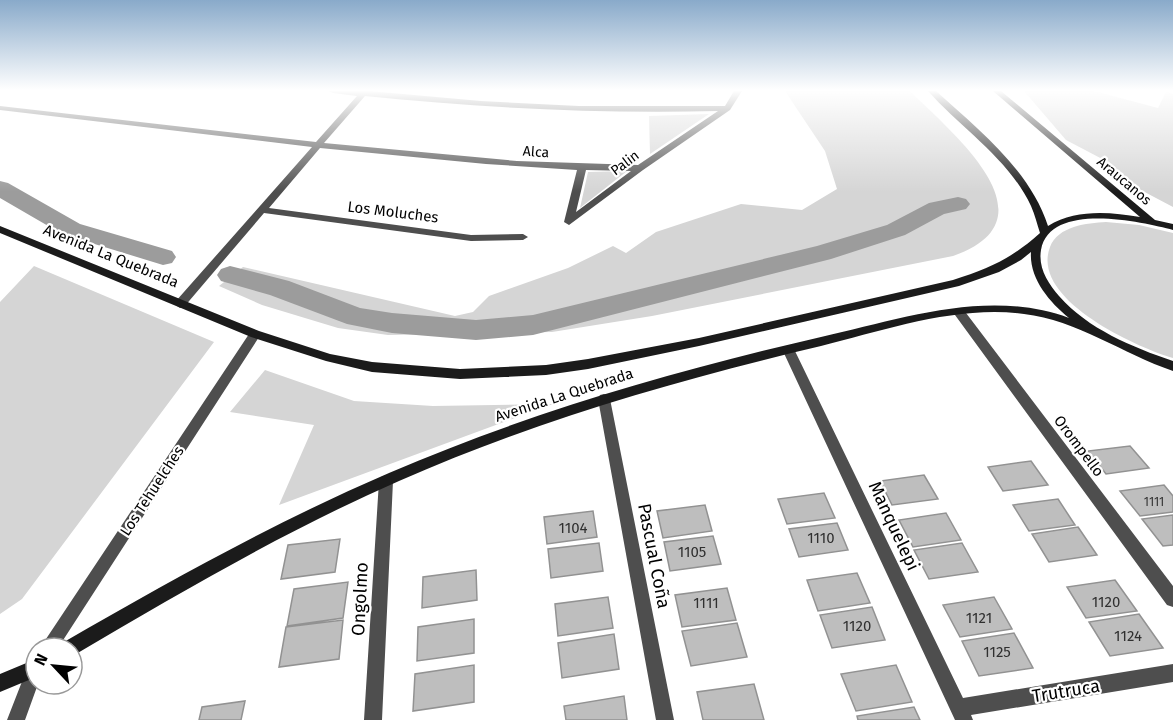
<svg xmlns="http://www.w3.org/2000/svg" width="1173" height="720" viewBox="0 0 1173 720" font-family="'Fira Sans',sans-serif">
  <style>
    .green { fill: #d5d5d5 }
    .lines { fill: none; stroke-linecap: round; stroke-linejoin: round }
    .canal { fill: #9c9c9c; fill-rule: evenodd }
    .building { fill: #bebebe; stroke: #929292; stroke-width: 1.5 }
    .minor { fill: #4e4e4e; fill-rule: evenodd }
    .tertiary { fill: #4e4e4e; fill-rule: evenodd }
    .secondary { fill: #1b1b1b; fill-rule: evenodd }
    .labels { text-anchor: middle; dominant-baseline: central; stroke-width: 4.5; stroke-linejoin: round; paint-order: stroke }
    .number-label { font-size: 12px; fill: #303030 }
    .far-street-label { font-size: 14px; fill: #000; stroke: #fff }
    .street-label { font-size: 15px; fill: #000; stroke: #fff }
    .near-number-label { font-size: 15px; fill: #303030 }
    .near-street-label { font-size: 18px; fill: #000; stroke: #fff }
  </style>
  <rect width="100%" height="100%" fill="#fff"/>
  <!-- green -->
  <path class="green" d="M785 91H910C952 133 1059 219 953 256L652 316 552 332 388 335 338 328 262 305 219 286 243 267 455 316 473 312 489 296 568 268 613 246 626 253 656 232 741 204 802 210 837 189 825 151Z
    M1024 91H1094L1158 108 1166 92 1173 94V207L1137 188 1106 161 1066 140Z
    M709 114 650 154 649 116Z
    M627 171 580 208 588 172Z
    M1106 222 1139 225 1173 233V358C1136 347 1030 299 1050 247 1058 226 1087 223 1106 222Z
    M34 266 214 342 22 599 0 614V302Z
    M265 370 354 401 433 406 553 404 279 505 314 425 230 412Z"/>
  <g class="lines">
    <!-- canal -->
    <path class="canal" d="M0 181 8 183 80 224 172 251 176 257 172 263 163 265 62 234 0 198Z
      M958 197 966 199 970 204 966 209 944 214 905 235 831 259 533 335 476 340 392 333 347 324 270 295 221 281 217 275 221 269 230 266 289 281 360 308 392 313 476 320 533 315 817 246 887 225 929 203Z"/>
  </g>
  <!-- building -->
  <path class="building" d="M1130 446 1149 468 1106 474 1088 451Z
    M1031 461 1048 485 1003 491 988 467Z
    M924 475 938 499 892 505 880 481Z
    M1164 485 1173 496V512L1140 516 1120 491Z
    M824 493 835 518 787 524 778 499Z
    M1058 499 1075 525 1029 531 1013 505Z
    M705 505 712 531 663 538 657 511Z
    M593 511 597 537 547 544 544 517Z
    M946 513 961 540 913 547 899 520Z
    M1173 515V545L1163 546 1142 519Z
    M837 523 848 550 799 557 789 529Z
    M1078 527 1097 555 1049 562 1032 534Z
    M713 536 721 564 670 571 664 542Z
    M340 539 335 572 281 579 288 545Z
    M599 543 603 571 551 578 548 549Z
    M962 543 978 572 929 579 914 550Z
    M476 570 477 600 422 608 423 577Z
    M857 573 870 603 818 611 807 580Z
    M1115 580 1137 611 1086 618 1067 587Z
    M348 582 343 618 287 626 294 589Z
    M727 588 736 620 682 627 675 595Z
    M608 597 613 628 558 636 555 604Z
    M994 597 1012 629 960 637 943 605Z
    M872 607 885 640 832 648 820 615Z
    M1139 614 1163 648 1110 656 1089 622Z
    M474 619V653L417 661 418 627Z
    M343 620 339 659 279 667 286 627Z
    M737 623 747 657 691 666 682 631Z
    M1014 633 1033 668 979 676 962 641Z
    M614 634 619 669 562 678 558 643Z
    M474 665V702L413 711 415 674Z
    M896 665 912 702 856 711 841 674Z
    M754 684 764 720H703L697 692Z
    M624 696 627 720H566L564 706Z
    M245 701 241 720H199L202 707Z
    M914 707 920 720H858L857 716Z"/>
  <g class="lines">
    <!-- minor -->
    <path class="minor" d="M329 91H369L481 101 579 106H725L734 91H742L730 110 643 170 569 225 564 222 577 170 486 164 320 148 269 208 471 235 523 234 528 237 523 240 471 241 264 213 184 307 180 308 174 304 176 301 312 147 0 110V106L316 142 357 96 333 93ZM365 96C482 108 600 114 718 111L638 165 517 161 324 143ZM586 170 631 171 576 212Z
      M959 308 963 309 1173 586V607L1167 605 955 315 953 312 955 309Z
      M788 345 794 349 963 698 1173 664V682L971 715 973 720H955L782 349Z
      M604 394 608 395 610 399 674 720H656L598 399 600 395Z
      M386 475 391 477 393 481 382 720H364L379 481 381 477Z"/>
    <!-- tertiary -->
    <path class="tertiary" d="M255 330 261 334 259 337 58 648H40L251 331Z
      M36 658V684H38L25 720H7L30 661Z"/>
    <!-- secondary -->
    <path class="secondary" d="M928 91H936C978 129 1030 170 1048 226 1076 209 1109 212 1140 217L993 91H1001L1155 220 1173 224V230C1142 222 1050 201 1041 250 1038 268 1048 283 1059 296 1088 329 1132 347 1173 361V371C1123 354 1077 320 1024 314 957 305 886 330 821 346 677 380 535 421 399 481 287 530 181 592 76 654L72 656V648H62L64 642C170 581 277 521 389 473 528 413 674 371 821 337 901 319 988 288 1069 318 1049 302 1029 278 1031 252L1021 260 999 272 959 286 699 346 588 369 546 375 460 379 372 372 326 361 251 337 0 233V226L259 331 330 354 372 362 460 369 546 365 588 359 699 338 953 280C990 268 1011 259 1040 233 1037 224 1035 215 1031 206 1009 159 962 129 928 91Z
      M36 659V677L0 692V674Z"/>
  </g>
  <!-- sky -->
  <linearGradient id="sky" x2="0" y2="1"><stop stop-color="#89aaca"/><stop offset="0.47" stop-color="#fff"/><stop offset="1" stop-color="#fff" stop-opacity="0"/></linearGradient>
  <rect width="1173" height="192" fill="url(#sky)"/>
  <g class="labels">
    <!-- number labels -->
    <g class="number-label">
      <text x="1154" y="502">1111</text>
    </g>
    <!-- far-street labels -->
    <g class="far-street-label">
      <text transform="translate(536 152) rotate(4)">Alca</text>
      <text transform="translate(625 163) rotate(-37)">Palin</text>
      <text transform="translate(1124 181) rotate(40)">Araucanos</text>
    </g>
    <!-- street labels -->
    <g class="street-label">
      <text transform="translate(393 212) rotate(7)">Los Moluches</text>
      <text transform="translate(111 256) rotate(22)">Avenida La Quebrada</text>
      <text transform="translate(564 395) rotate(-18)">Avenida La Quebrada</text>
      <text transform="translate(1079 446) rotate(53)">Orompello</text>
      <text transform="translate(152 491) rotate(-57)">Los Tehuelches</text>
    </g>
    <!-- near-number labels -->
    <g class="near-number-label">
      <text x="573" y="528">1104</text>
      <text x="821" y="538">1110</text>
      <text x="692" y="552">1105</text>
      <text x="1106" y="602">1120</text>
      <text x="706" y="603">1111</text>
      <text x="979" y="618">1121</text>
      <text x="857" y="626">1120</text>
      <text x="1128" y="636">1124</text>
      <text x="997" y="652">1125</text>
    </g>
    <!-- near-street labels -->
    <g class="near-street-label">
      <text transform="translate(894 526) rotate(65)">Manquelepi</text>
      <text transform="translate(654 556) rotate(79)">Pascual Coña</text>
      <text transform="translate(360 599) rotate(-87)">Ongolmo</text>
      <text transform="translate(1066 691) rotate(-9)">Trutruca</text>
    </g>
  </g>
  <!-- north arrow -->
  <g transform="translate(54 666) rotate(296)"><circle r="28" fill="#ffffff" stroke="#999999" stroke-width="1.5"/>
  <path d="M0-4.5L10 22L0 15L-10 22Z" fill="#000000"/>
  <text y="-9" font-size="16" font-weight="bold" text-anchor="middle" fill="#000000">N</text>
  </g>
</svg>
